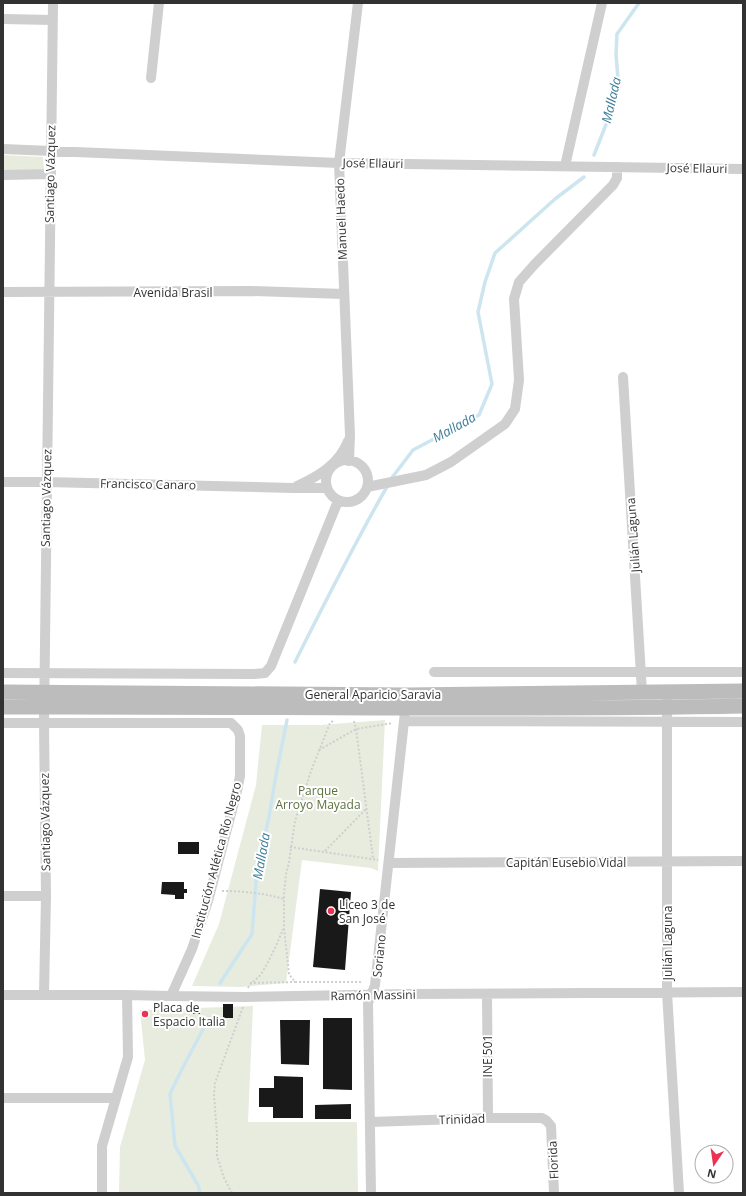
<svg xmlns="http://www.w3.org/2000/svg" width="746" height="1196" viewBox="0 0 746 1196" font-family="'Open Sans',sans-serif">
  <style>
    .green { fill: #e7ecde }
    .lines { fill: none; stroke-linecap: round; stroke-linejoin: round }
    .stream { stroke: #cde5ef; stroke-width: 3.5 }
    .building { fill: #191919 }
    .path { stroke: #cfcfcf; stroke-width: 2; stroke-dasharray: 2 2; stroke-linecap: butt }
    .minor { stroke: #cfcfcf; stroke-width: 10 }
    .secondary { stroke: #bcbcbc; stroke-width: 15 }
    .poi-dot { fill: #ec3250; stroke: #fff; stroke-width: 1.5 }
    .labels { text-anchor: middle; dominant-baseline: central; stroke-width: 4; stroke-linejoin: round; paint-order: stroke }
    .street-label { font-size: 12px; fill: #323232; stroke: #fff }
    .park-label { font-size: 12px; fill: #5a713d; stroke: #fff }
    .poi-label { font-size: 12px; fill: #323232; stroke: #fff; text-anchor: start }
    .water-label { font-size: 13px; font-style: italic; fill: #3c7e99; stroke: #fff }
  </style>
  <rect width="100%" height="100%" fill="#fff"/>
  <!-- green -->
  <path class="green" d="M3 155 43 157 44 170H3Z
    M385 720 378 871 371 868 302 860 286 983 241 987 192 986 219 924 256 785 262 725H321Z
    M253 1006 248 1122H357L358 1193H119L120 1147 145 1060 140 1010Z"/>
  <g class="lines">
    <!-- stream -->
    <path class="stream" d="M594 155 607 122 618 79 616 54 617 34 639 3
      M391 479 413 450 479 415 492 384 478 312 485 282 495 253 555 199 584 177
      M295 662C325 602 355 542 388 485
      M220 983 252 934 257 869 269 817 276 775 287 720
      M200 1193 198 1185 175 1146 170 1094 182 1069 209 1018"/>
  </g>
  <!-- building -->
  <path class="building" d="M178 842H199V854H178Z
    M162 882H184V889H187V893H184V899H175V895L161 894Z
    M320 889 351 892 345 970 313 967Z
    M223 1004H233V1018H223Z
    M193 1005H200V1014H193Z
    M323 1018H352V1090L323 1089Z
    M280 1020H310L309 1065 281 1064Z
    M274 1076 303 1077V1118H273V1107H259V1088H274Z
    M351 1104V1119H315V1105Z"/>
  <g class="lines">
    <!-- path -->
    <path class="path" d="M333 721 330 723 311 771 295 821 289 862 286 874 284 894V928L289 974 295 982H360L362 984
      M354 721 356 729 373 858
      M319 750 356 729 393 723
      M290 847 378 860
      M325 851 366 809
      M222 891C243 891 263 893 284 899
      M250 983 295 982
      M248 988C251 981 257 980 261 974 270 960 277 944 283 929
      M232 1193 224 1178 217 1156V1135L214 1095 215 1083 243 1007"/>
    <!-- minor -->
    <path class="minor" d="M3 19 53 20
      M151 78 159 3
      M3 149 339 163 743 169
      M565 166 602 3
      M3 175 50 174
      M3 292 251 291 344 294
      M623 377 642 692
      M326 481a21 21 0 1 1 42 0a21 21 0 1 1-42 0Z
      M349 461 350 435 339 163 358 3
      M3 482H46L293 488H326
      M297 486C319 476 339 464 348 441
      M367 487 426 475 451 462 505 424 515 409 519 380 514 299 519 282 534 265 613 185 617 178V167
      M434 672H743
      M3 673 254 674 265 673 271 666 338 501
      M667 701V992L679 1193
      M404 721 743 722
      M3 723H231L238 730 240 736V776L237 791 208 901 192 949 171 996
      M389 863 743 861
      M3 896H46
      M44 994 46 896 44 723 53 3
      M487 994 488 1118
      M3 995H127L171 996 245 997 410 994 743 992
      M3 1098H116
      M370 1122 488 1118H542L547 1121 551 1126 554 1193
      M102 1193V1146L128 1057 127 995
      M371 1193 368 1003 375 985 406 703"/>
    <!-- secondary -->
    <path class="secondary" d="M3 692 407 695 743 691
      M3 707C250 706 496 711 743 706"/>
  </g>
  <!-- markers -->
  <g class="poi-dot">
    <circle cx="331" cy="911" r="4"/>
    <circle cx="145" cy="1014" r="4"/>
  </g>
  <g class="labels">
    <!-- street labels -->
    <g class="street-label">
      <text transform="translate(373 163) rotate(1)">José Ellauri</text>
      <text transform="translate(697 168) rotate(1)">José Ellauri</text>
      <text transform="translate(50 174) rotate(-89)">Santiago Vázquez</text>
      <text transform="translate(341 219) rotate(-92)">Manuel Haedo</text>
      <text x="173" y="292">Avenida Brasil</text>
      <text transform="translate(148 484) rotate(1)">Francisco Canaro</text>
      <text transform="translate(46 498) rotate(-89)">Santiago Vázquez</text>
      <text transform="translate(633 535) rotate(-94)">Julián Laguna</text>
      <text x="373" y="694">General Aparicio Saravia</text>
      <text transform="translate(45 822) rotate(-91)">Santiago Vázquez</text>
      <text transform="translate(216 860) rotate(-75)">Institución Atlética Río Negro</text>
      <text x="566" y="862">Capitán Eusebio Vidal</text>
      <text transform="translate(667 943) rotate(-90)">Julián Laguna</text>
      <text transform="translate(379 956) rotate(-84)">Soriano</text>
      <text transform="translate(373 995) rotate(-1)">Ramón Massini</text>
      <text transform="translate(487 1056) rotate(-90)">INE 501</text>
      <text transform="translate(462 1119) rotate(-2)">Trinidad</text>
      <text transform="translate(553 1160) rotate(-93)">Florida</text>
    </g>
    <!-- park labels -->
    <g class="park-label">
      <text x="318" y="790">Parque<tspan x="318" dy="14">Arroyo Mayada</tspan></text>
    </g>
    <!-- poi labels -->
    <g class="poi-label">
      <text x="339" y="904">Liceo 3 de<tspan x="339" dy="14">San José</tspan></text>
      <text x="153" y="1007">Placa de<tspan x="153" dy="14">Espacio Italia</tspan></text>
    </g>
    <!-- water labels -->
    <g class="water-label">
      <text transform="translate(611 100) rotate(-77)">Mallada</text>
      <text transform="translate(454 427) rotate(-29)">Mallada</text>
      <text transform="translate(261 856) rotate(-80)">Mallada</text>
    </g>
  </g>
  <!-- border -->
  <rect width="746" height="1196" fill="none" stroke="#323232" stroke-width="8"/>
  <!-- north arrow -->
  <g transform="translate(714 1164) rotate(193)"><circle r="19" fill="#ffffff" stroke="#adadad"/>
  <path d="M0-3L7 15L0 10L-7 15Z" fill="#ec3250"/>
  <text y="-6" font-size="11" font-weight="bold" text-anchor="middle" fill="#323232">N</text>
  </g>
</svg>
